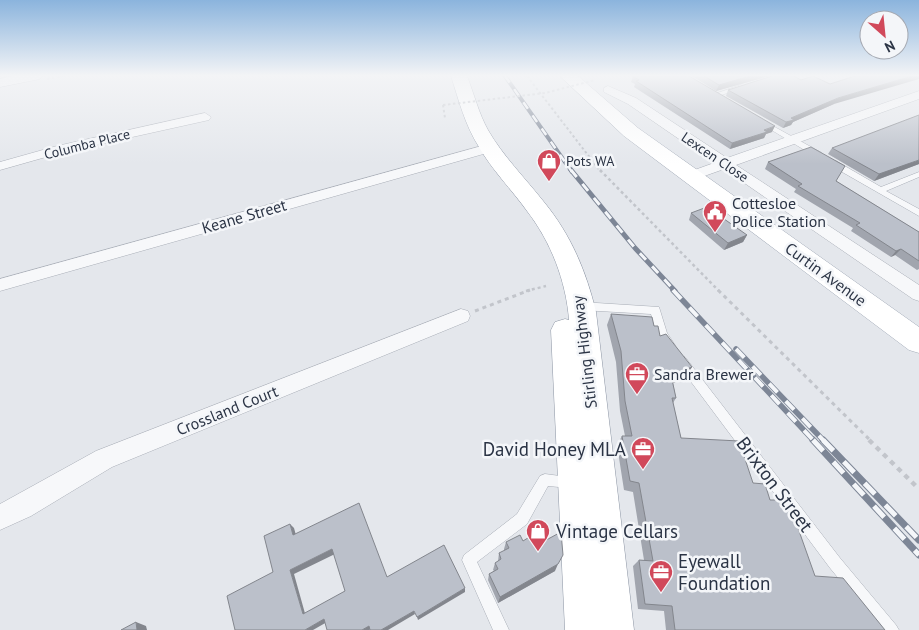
<svg xmlns="http://www.w3.org/2000/svg" width="919" height="630" viewBox="0 0 919 630" font-family="'PT Sans',sans-serif">
  <style>
    .lines { fill: none; stroke-linecap: round; stroke-linejoin: round }
    .service-casing { stroke: #a9aeb7; stroke-width: 1 }
    .minor-casing { stroke: #a9aeb7; stroke-width: 1 }
    .tertiary-casing { stroke: #a9aeb7; stroke-width: 1 }
    .primary-casing { stroke: #a3abb8; stroke-width: 1 }
    .trunk-casing { stroke: #8b94a3; stroke-width: 1 }
    .path-far3 { stroke: #c2c5cb; stroke-width: 2; stroke-dasharray: 2.5 2.5; stroke-linecap: butt }
    .path-far2 { stroke: #c2c5cb; stroke-width: 2.5; stroke-dasharray: 3 3; stroke-linecap: butt }
    .path-far1 { stroke: #c2c5cb; stroke-width: 3; stroke-dasharray: 4 4; stroke-linecap: butt }
    .path { stroke: #c2c5cb; stroke-width: 4.5; stroke-dasharray: 5 5; stroke-linecap: butt }
    .service { fill: #f7f8fa; fill-rule: evenodd }
    .minor { fill: #f7f8fa; fill-rule: evenodd }
    .tertiary { fill: #f7f8fa; fill-rule: evenodd }
    .primary { fill: #fff; fill-rule: evenodd }
    .trunk { fill: #fff; fill-rule: evenodd }
    .rail-far3-casing { stroke: #7d8696; stroke-width: 4 }
    .rail-far2-casing { stroke: #7d8696; stroke-width: 5 }
    .rail-far1-casing { stroke: #7d8696; stroke-width: 5.5 }
    .rail-casing { stroke: #7d8696; stroke-width: 7 }
    .rail-far3 { stroke: #f4f6f9; stroke-width: 2.5; stroke-dasharray: 8; stroke-linecap: butt }
    .rail-far2 { stroke: #f4f6f9; stroke-width: 3; stroke-dasharray: 9; stroke-linecap: butt }
    .rail-far1 { stroke: #f4f6f9; stroke-width: 4; stroke-dasharray: 12; stroke-linecap: butt }
    .rail { stroke: #f4f6f9; stroke-width: 5; stroke-dasharray: 15; stroke-linecap: butt }
    .path-bridge { stroke: #c2c5cb; stroke-width: 2; stroke-dasharray: 2.5 2.5; stroke-linecap: butt }
    .wall { fill: #a1a5ae }
    .shaded-wall { fill: #83868d }
    .building { fill: #bbc0ca; stroke: #83868d; fill-rule: evenodd }
    .labels { text-anchor: middle; dominant-baseline: central; stroke-width: 5; stroke-linejoin: round; paint-order: stroke }
    .far-street-label { font-size: 14px; fill: #2b3445; stroke: #f4f6f9 }
    .far-poi-label { font-size: 14px; fill: #2b3445; stroke: #f4f6f9; text-anchor: start }
    .poi-label { font-size: 16px; fill: #2b3445; stroke: #f4f6f9; text-anchor: start }
    .street-label { font-size: 16px; fill: #2b3445; stroke: #f4f6f9 }
    .near-poi-label { font-size: 19px; fill: #2b3445; stroke: #f4f6f9; text-anchor: start }
    .near-street-label { font-size: 19px; fill: #2b3445; stroke: #f4f6f9 }
  </style>
  <rect width="100%" height="100%" fill="#e4e7ec"/>
  <g class="lines">
    <!-- service casing -->
    <g class="service-casing">
      <path id="service" d="M741 85 743 86V88L715 97 712 95Z
        M762 120 822 153 823 155 822 157H816L760 123 759 122Z
        M830 161H836L881 187 919 172V177L886 191 919 209V216L830 165Z
        M581 302 659 307 667 333 675 345 674 348C659 352 654 324 651 314L581 310 576 306Z
        M681 356 685 357 840 558 896 625 899 630H881L830 568 677 363 676 360 677 357Z
        M545 474 575 478 576 482 575 486 570 488 548 486 527 524 477 562 509 630H493L462 560 464 555 517 514 540 476Z"/>
    </g>
    <!-- minor casing -->
    <g class="minor-casing">
      <path id="minor" d="M608 86 636 98 727 158 919 91V99L736 165 919 285V301L913 299 724 169 696 179H686L684 176 686 173 714 163 628 104 604 92V88Z
        M205 113 211 117 209 120 60 153 0 170V162L57 146Z
        M489 144 496 148 494 151 0 291V279Z
        M461 309 468 311 470 316 468 321 112 467 31 516 0 530V504L96 451Z"/>
    </g>
    <!-- tertiary casing -->
    <g class="tertiary-casing">
      <path id="tertiary" d="M12 76H42L40 79 0 87V79Z"/>
    </g>
    <!-- primary casing -->
    <g class="primary-casing">
      <path id="primary" d="M560 76H578L638 128 919 327V353L909 350 624 136Z"/>
    </g>
    <!-- trunk casing -->
    <g class="trunk-casing">
      <path id="trunk" d="M451 76H467C474 94 479 114 488 130 503 156 525 178 544 202 571 235 586 271 596 312L634 630H565L551 330 555 322 565 319 569 320C566 281 551 242 527 211 512 190 492 170 479 147 465 125 459 101 451 76Z"/>
    </g>
    <!-- path-far3 -->
    <path class="path-far3" d="M527 76 601 172
      M47 79 64 76
      M443 105 445 118"/>
    <!-- path-far2 -->
    <path class="path-far2" d="M600 170 719 291
      M526 291 546 286"/>
    <!-- path-far1 -->
    <path class="path-far1" d="M718 290 871 441
      M475 311 530 290"/>
    <!-- path -->
    <path class="path" d="M869 440 919 489"/>
    <!-- service -->
    <use href="#service" class="service"/>
    <!-- minor -->
    <use href="#minor" class="minor"/>
    <!-- tertiary -->
    <use href="#tertiary" class="tertiary"/>
    <!-- primary -->
    <use href="#primary" class="primary"/>
    <!-- trunk -->
    <use href="#trunk" class="trunk"/>
    <!-- rail-far3 casing -->
    <g class="rail-far3-casing">
      <path id="rail-far3" d="M505 76 572 172"/>
    </g>
    <!-- rail-far2 casing -->
    <g class="rail-far2-casing">
      <path id="rail-far2" d="M571 170 635 248 675 291"/>
    </g>
    <!-- rail-far1 casing -->
    <g class="rail-far1-casing">
      <path id="rail-far1" d="M673 290 814 441
        M736 349 824 441"/>
    </g>
    <!-- rail casing -->
    <g class="rail-casing">
      <path id="rail" d="M813 440 919 555
        M823 440 919 540"/>
    </g>
    <!-- rail-far3 -->
    <use href="#rail-far3" class="rail-far3"/>
    <!-- rail-far2 -->
    <use href="#rail-far2" class="rail-far2"/>
    <!-- rail-far1 -->
    <use href="#rail-far1" class="rail-far1"/>
    <!-- rail -->
    <use href="#rail" class="rail"/>
    <!-- path-bridge -->
    <path class="path-bridge" d="M443 105 545 93 595 80"/>
  </g>
  <!-- wall -->
  <path class="wall" d="M633 76 772 132 766 134 764 138 730 149 634 87 635 84 631 82Z
    M692 76H769L716 91Z
    M801 80 830 84 834 104 793 122 791 125 783 128 726 96 728 90Z
    M832 148 919 164 874 181 828 154Z
    M768 162 836 181 919 232V269L917 270 895 255 891 257 851 231 853 228 794 192 796 189 765 169Z
    M691 213 747 235 743 242 724 250 689 220Z
    M611 314 654 326 660 336 692 367 685 378 673 383 676 398 673 403 681 438 753 483 770 500 815 576 885 630H666L664 611 638 609 633 566 639 560H644L633 492 624 490 617 445 622 436H625L620 411 616 362 607 325Z
    M523 541 537 545 555 571 498 603 488 580 489 574 494 571 493 570 495 563 498 561 499 553 504 551V549L506 542Z"/>
  <!-- shaded-wall -->
  <path class="shaded-wall" d="M750 76H769L716 91 719 85Z
    M912 76H919V79L834 104 793 122 791 125 783 128 786 122 791 118 838 98Z
    M775 126 772 132 766 134 764 138 730 149 732 143Z
    M919 160V164L874 181 879 174Z
    M747 235 743 242 724 250 728 243Z
    M901 249 895 255 891 257 896 251Z
    M692 367 685 378 665 386 671 375Z
    M290 524 294 528 297 539 293 535Z
    M332 549 335 554 294 574 306 617 303 614 290 570Z
    M558 564 555 571 498 603 500 597Z
    M465 588V592L418 620 417 617Z
    M414 611 415 614 388 630H381Z
    M324 619 327 622 313 630H305Z
    M136 622 146 626 147 630H137Z
    M369 626 371 629 369 630H362Z"/>
  <!-- building -->
  <path class="building" d="M633 76H689L775 126 764 130 767 132 732 143 636 81 639 80Z
    M704 76H750L719 85Z
    M772 76H794L801 80 813 76 830 84 855 76H912L838 98 791 118 794 120 786 122 728 90Z
    M919 115V160L879 174 832 148Z
    M811 147 845 166 836 181 919 232V261L901 249 896 251 856 225 860 223 798 186 802 184 768 162Z
    M707 207 747 235 728 243 691 213Z
    M611 314 652 317 654 326H658L660 336 666 334 692 367 671 375 676 398H672L681 438 739 441 753 483 765 484 770 500H788L815 576 843 578 885 630H675L672 606 645 604 639 560 653 561 639 483 630 481 622 436H632L625 401 621 351Z
    M359 503 387 577 444 545 465 588 417 617 414 611 381 630H370L369 626 362 630H327L324 619 305 630H235L227 596 273 572 264 536 290 524 293 535ZM332 549 345 591 303 614 290 570Z
    M561 532 563 555 558 564 500 597 489 574 498 569 495 563 501 559 499 553 509 548 506 542 520 535 523 541 531 536 537 545Z
    M136 622 137 630H121Z"/>
  <!-- sky -->
  <linearGradient id="sky" x2="0" y2="1"><stop stop-color="#8bb4dd"/><stop offset="0.46" stop-color="#f3f4f6"/><stop offset="1" stop-color="#f3f4f6" stop-opacity="0"/></linearGradient>
  <rect width="919" height="164" fill="url(#sky)"/>
  <!-- icons -->
  <defs>
    <g id="shop-pin" transform="scale(1.25)"><path d="M0 17L-7.5 6A9.5 9.5 0 1 1 7.5 6Z" fill="#d1495b" stroke="#f4f6f9"/><path d="M-5-2.5h2.3a2.7 3.5 0 0 1 5.4 0H5L5.5 6h-11ZM-1.5-2.5h3a1.5 2.3 0 0 0-3 0Z" fill="#fff"/></g>
    <g id="civic-pin" transform="scale(1.25)"><path d="M0 17L-7.5 6A9.5 9.5 0 1 1 7.5 6Z" fill="#d1495b" stroke="#f4f6f9"/><path d="M-.6-6.5H3V-4.5H.6V-3L4-1V1h2V6H-6V1h2V-1L-.6-3ZM-1.2 2.5V6h2.4V2.5Z" fill="#fff"/></g>
    <g id="office-pin" transform="scale(1.25)"><path d="M0 17L-7.5 6A9.5 9.5 0 1 1 7.5 6Z" fill="#d1495b" stroke="#f4f6f9"/><path d="M-6-3h4V-5.5h4V-3h4V5H-6ZM-1-4.5V-3h2v-1.5ZM-6 0V1H6V0Z" fill="#fff"/></g>
  </defs>
  <g fill-rule="evenodd">
    <use href="#shop-pin" x="549" y="161"/>
    <use href="#civic-pin" x="715" y="212"/>
    <use href="#office-pin" x="637" y="374"/>
    <use href="#office-pin" x="643" y="449"/>
    <use href="#shop-pin" x="538" y="531"/>
    <use href="#office-pin" x="661" y="572"/>
  </g>
  <g class="labels">
    <!-- far-street labels -->
    <g class="far-street-label">
      <text transform="translate(87 144) rotate(-14)">Columba Place</text>
      <text transform="translate(715 157) rotate(34)">Lexcen Close</text>
    </g>
    <!-- far-poi labels -->
    <g class="far-poi-label">
      <text x="566" y="161">Pots WA</text>
    </g>
    <!-- poi labels -->
    <g class="poi-label">
      <text x="732" y="203">Cottesloe<tspan x="732" dy="18">Police Station</tspan></text>
      <text x="654" y="374">Sandra Brewer</text>
    </g>
    <!-- street labels -->
    <g class="street-label">
      <text transform="translate(244 216) rotate(-16)">Keane Street</text>
      <text transform="translate(826 274) rotate(36)">Curtin Avenue</text>
      <text transform="translate(584 352) rotate(-97)">Stirling Highway</text>
      <text transform="translate(227 410) rotate(-22)">Crossland Court</text>
    </g>
    <!-- near-poi labels -->
    <g class="near-poi-label">
      <text x="626" y="449" text-anchor="end">David Honey MLA</text>
      <text x="556" y="531">Vintage Cellars</text>
      <text x="678" y="561">Eyewall<tspan x="678" dy="22">Foundation</tspan></text>
    </g>
    <!-- near-street labels -->
    <g class="near-street-label">
      <text transform="translate(775 484) rotate(53)">Brixton Street</text>
    </g>
  </g>
  <!-- north arrow -->
  <g transform="translate(884 35) rotate(153)"><circle r="24" fill="#f4f6f9" stroke="#a4a8b1"/>
  <path d="M0-4L9 19L0 12L-9 19Z" fill="#d1495b"/>
  <text y="-8" font-size="14" font-weight="bold" text-anchor="middle" fill="#2b3445">N</text>
  </g>
</svg>
